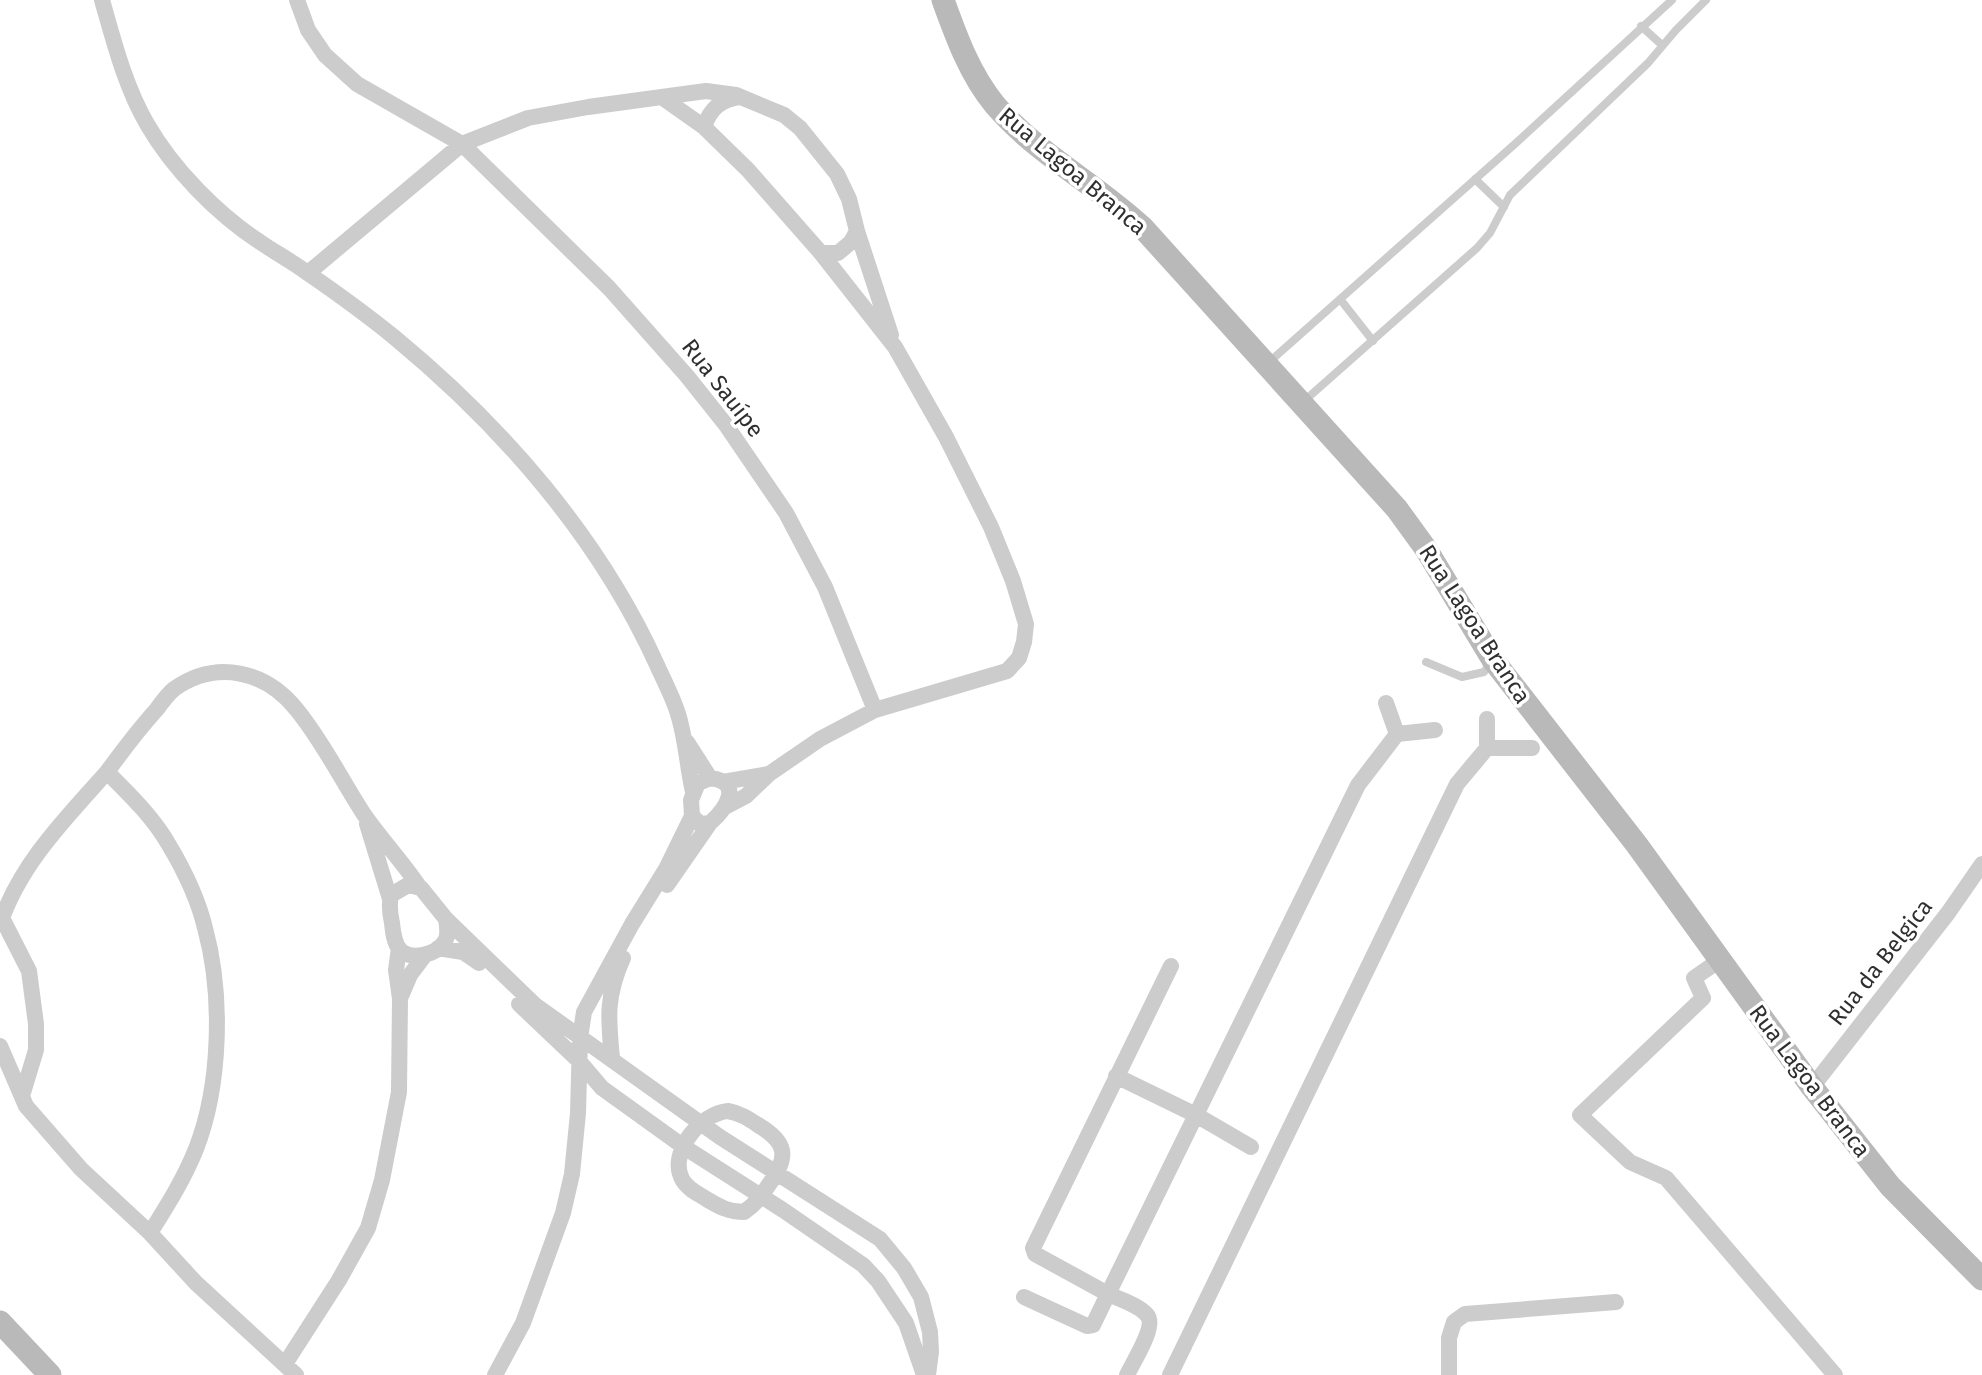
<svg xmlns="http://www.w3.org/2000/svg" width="1982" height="1375" viewBox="0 0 1982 1375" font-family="'Fira Sans',sans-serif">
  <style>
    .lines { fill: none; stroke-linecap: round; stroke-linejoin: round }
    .lane { stroke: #ccc; stroke-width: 8 }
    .street { stroke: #ccc; stroke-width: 16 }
    .secondary { stroke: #b9b9b9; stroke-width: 23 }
    .labels { text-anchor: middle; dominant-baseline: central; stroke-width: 7; stroke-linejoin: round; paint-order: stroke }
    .street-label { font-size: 23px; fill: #2f2f2f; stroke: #fff }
  </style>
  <rect width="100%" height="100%" fill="#fff"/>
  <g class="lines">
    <!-- lane -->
    <path class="lane" d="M1641 26 1662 45
      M1475 179 1504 207
      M1340 299 1373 341
      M1268 363 1516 143 1672 0
      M1303 402 1477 248 1490 233 1510 195 1648 63 1676 30 1706 0
      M1426 662 1462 677 1484 672 1491 662"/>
    <!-- street -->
    <path class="street" d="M102 0C114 42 125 86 147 124 173 169 217 214 260 242 276 253 293 262 309 274 338 294 367 315 394 337 502 426 599 537 657 665 664 681 673 697 678 714 686 739 687 766 693 792
      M297 0 308 30 325 55 357 84 462 144 609 288 687 376 726 425 786 513 825 587 875 710
      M663 98 704 127 748 170 821 253 895 347 946 437 991 527 1013 581 1026 624 1024 642 1019 658 1007 671 875 710 820 739 769 774 746 796 727 806
      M704 127C710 109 721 99 740 97
      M821 253H838L851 242 857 231
      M308 273 462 144 528 118 588 107 706 91 736 95 784 115 800 128 837 174 849 199 857 231 891 335
      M1386 703 1397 734
      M687 742 710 778
      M1487 748H1532
      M710 778C744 782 726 809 710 823L700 824 692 816 691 800 698 783Z
      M723 782 769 774
      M367 824 390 899
      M667 885 710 823
      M2 918 29 971 36 1024V1050L22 1096
      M446 919C447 927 449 935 445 941 437 955 411 961 400 950 394 943 393 932 392 923 390 914 389 904 391 895L408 885 421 888 446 919 535 1005 720 1137 880 1239 904 1268 921 1297 930 1332 931 1352 928 1375
      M0 924C20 864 66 818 107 772
      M438 948 463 952 479 963
      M1720 960 1694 978 1703 998 1580 1115 1630 1162 1666 1178 1835 1375
      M401 996 410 975 425 955
      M519 1004 579 1061 602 1088 684 1147 783 1210 863 1265 878 1281 906 1323 924 1375
      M0 1046 26 1106 81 1169 150 1233
      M612 1058C608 1018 606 996 623 958
      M1116 1076 1196 1115 1251 1147
      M1812 1087 1948 913 1982 864
      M728 1111C740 1113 749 1119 758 1125 787 1142 789 1157 770 1183 762 1195 756 1204 744 1212 729 1212 720 1207 708 1200 699 1194 687 1189 682 1179 668 1152 701 1113 728 1111Z
      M1024 1297 1087 1326 1093 1325 1108 1294 1035 1254 1033 1248 1171 966
      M285 1364 339 1280 368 1228 382 1180 399 1092 400 999 396 970 399 948
      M296 1375 196 1283 150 1233C167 1206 184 1179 196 1149 221 1085 223 994 205 928 198 899 184 870 169 845 153 817 129 794 107 772 123 750 139 729 157 709 162 702 168 694 174 689 217 659 266 671 297 710 323 742 341 779 363 813 380 838 401 860 418 885
      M495 1375 523 1323 563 1213 572 1174 578 1113 580 1038 584 1012 632 924 666 869 692 816
      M1127 1375C1133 1362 1157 1326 1147 1315 1139 1305 1119 1299 1108 1294L1358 785 1397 734 1435 730
      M1170 1375 1457 784 1487 748V719
      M1449 1375V1338L1454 1322 1465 1314 1616 1302"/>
    <!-- secondary -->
    <path class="secondary" d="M943 0C956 36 970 75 995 105 1037 154 1096 184 1143 228L1397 509 1426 549 1493 660 1637 845 1812 1087 1890 1186 1982 1279
      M0 1322 50 1375"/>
  </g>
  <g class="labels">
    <!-- street labels -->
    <g class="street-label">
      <text transform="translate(1073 171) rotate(40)">Rua Lagoa Branca</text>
      <text transform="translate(723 388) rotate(52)">Rua Sauípe</text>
      <text transform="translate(1475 624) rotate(57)">Rua Lagoa Branca</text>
      <text transform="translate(1880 962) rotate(-52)">Rua da Belgica</text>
      <text transform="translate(1810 1081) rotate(53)">Rua Lagoa Branca</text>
    </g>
  </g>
</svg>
